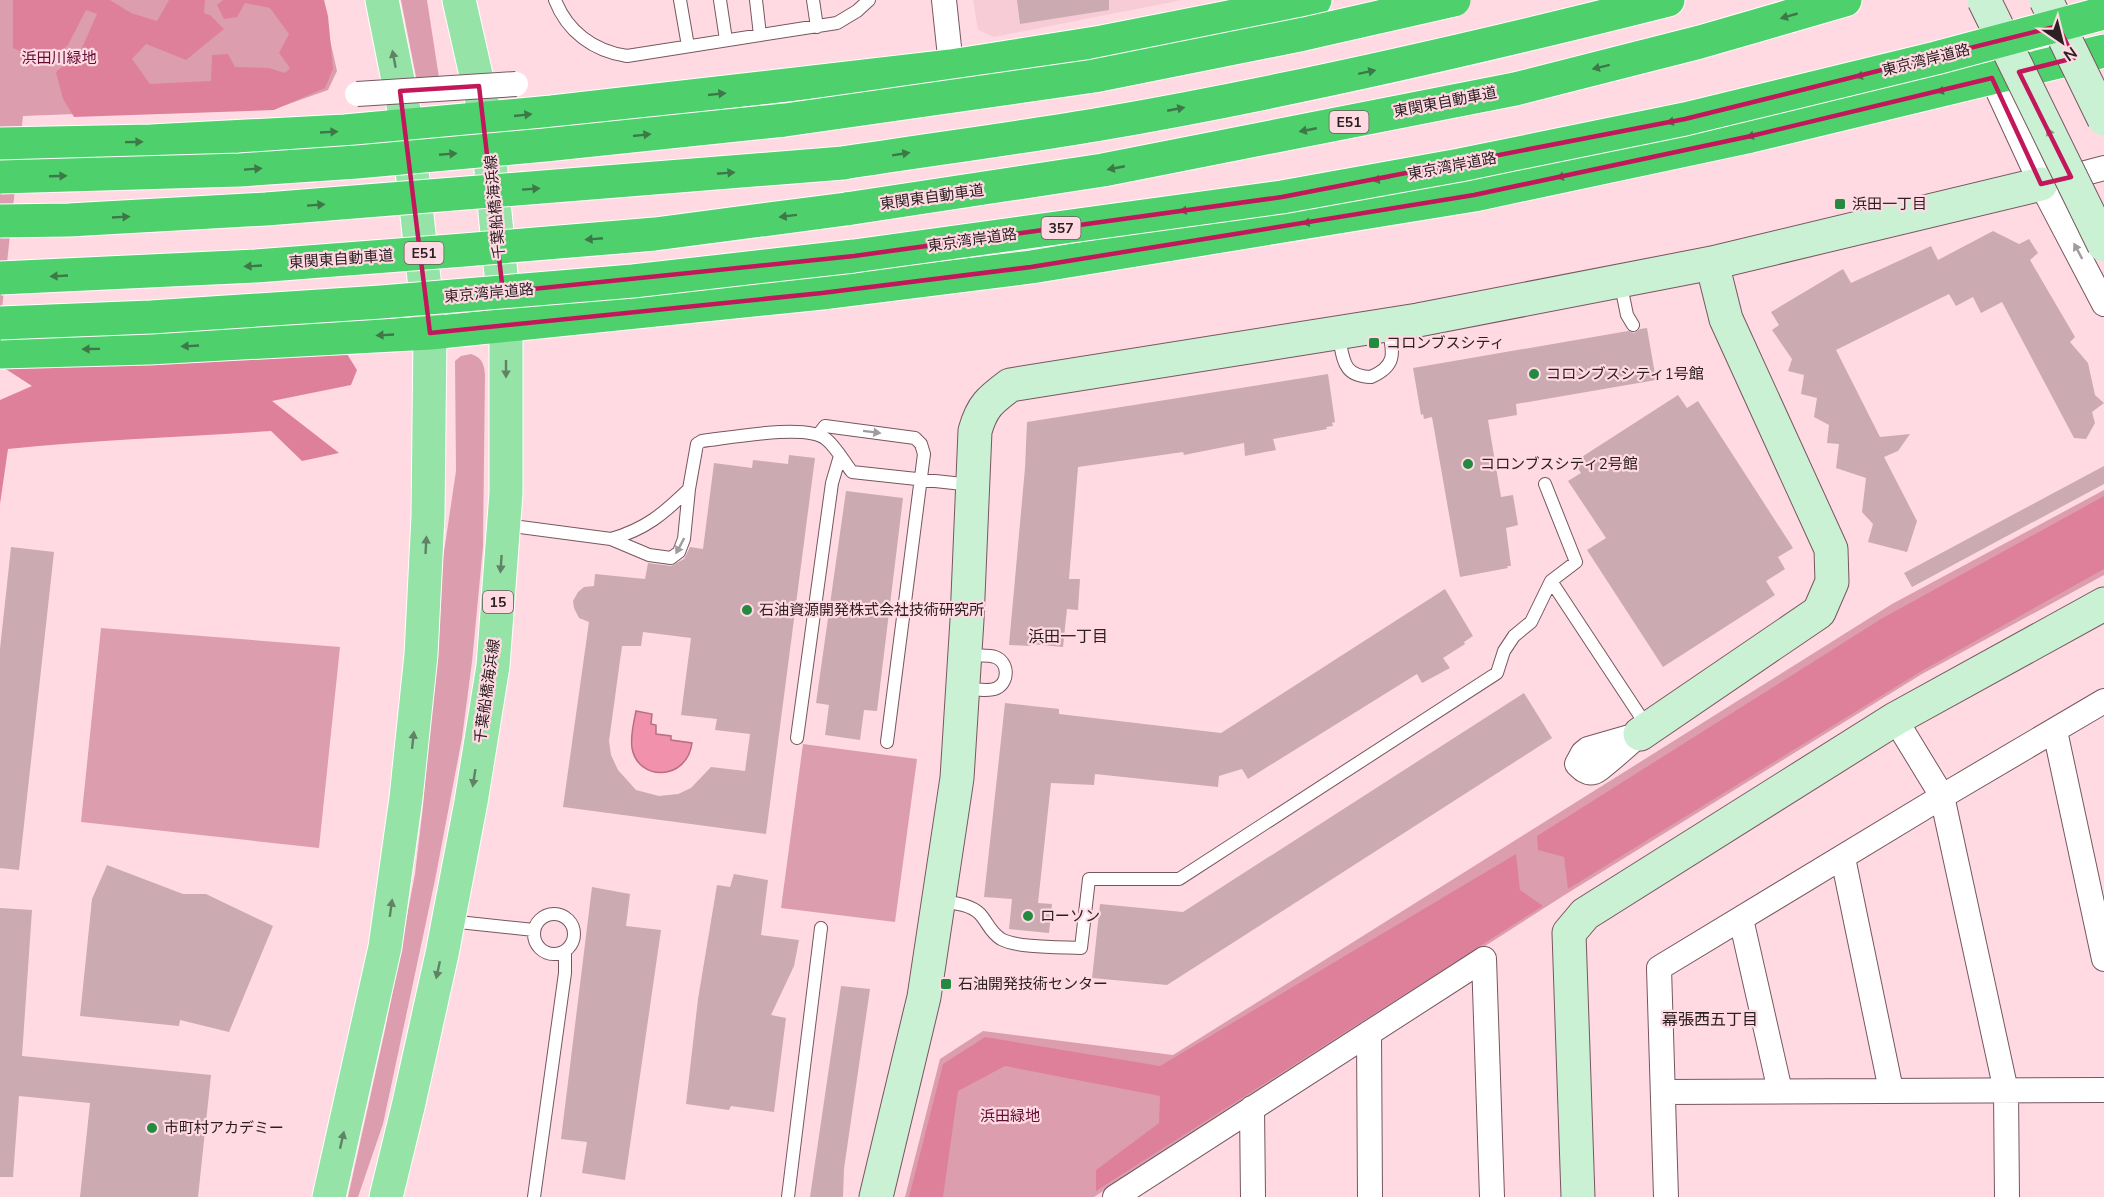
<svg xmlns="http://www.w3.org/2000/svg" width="2104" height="1197" viewBox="0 0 2104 1197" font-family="'Nunito Sans','Noto Sans JP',sans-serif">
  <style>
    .built { fill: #f7ccd6 }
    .green { fill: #dc9eae }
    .forest { fill: #df809b }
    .water { fill: #f291ac; stroke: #b76f83; stroke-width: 1.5 }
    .building { fill: #ccaab2; fill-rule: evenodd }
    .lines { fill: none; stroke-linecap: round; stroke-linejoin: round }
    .lane-casing { stroke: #76575f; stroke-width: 14 }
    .street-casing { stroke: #76575f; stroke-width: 26 }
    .secondary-casing { stroke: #76575f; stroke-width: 35 }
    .primary-casing { stroke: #fff; stroke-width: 35 }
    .highway-casing { stroke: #fff; stroke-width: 35 }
    .lane { stroke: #fff; stroke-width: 12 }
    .street { stroke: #fff; stroke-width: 24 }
    .secondary { stroke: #caf1d3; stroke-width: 33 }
    .primary { stroke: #95e3a7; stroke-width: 33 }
    .highway { stroke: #4ed06d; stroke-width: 33 }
    .street-bridge-casing { stroke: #76575f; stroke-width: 26; stroke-linecap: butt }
    .secondary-bridge-casing { stroke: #76575f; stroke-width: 35; stroke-linecap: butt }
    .highway-bridge-casing { stroke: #fff; stroke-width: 35; stroke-linecap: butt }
    .street-bridge { stroke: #fff; stroke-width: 24 }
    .secondary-bridge { stroke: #caf1d3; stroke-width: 33 }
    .highway-bridge { stroke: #4ed06d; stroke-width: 33 }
    .oneway { fill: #3e7848 }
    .oneway2 { fill: #618265 }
    .oneway3 { fill: #839384 }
    .oneway4 { fill: #a09b9c }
    .marked { fill: none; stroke: #c2185b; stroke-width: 4.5; stroke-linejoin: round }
    .poi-dot { fill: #248a40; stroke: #ffdae3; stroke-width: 2 }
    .labels { text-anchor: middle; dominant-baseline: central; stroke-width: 4.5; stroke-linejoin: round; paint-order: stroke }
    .shield { fill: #ffdae3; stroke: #6c585d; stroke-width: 1.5 }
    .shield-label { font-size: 14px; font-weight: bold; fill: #2d2023 }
    .park-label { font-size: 15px; fill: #630c31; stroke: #ffdae3 }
    .street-label { font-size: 15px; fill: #2d2023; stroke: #ffdae3 }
    .poi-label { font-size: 15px; fill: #2d2023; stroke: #ffdae3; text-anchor: start }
    .neighbourhood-label { font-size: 16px; fill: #2d2023; stroke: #ffdae3 }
  </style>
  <rect width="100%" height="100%" fill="#ffdae3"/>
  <!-- built -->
  <path class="built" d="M973 0H1182L994 37 978 30Z"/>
  <!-- green -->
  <path class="green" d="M0 0H321L337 71 328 90 283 106 23 116 0 327Z
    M401 0H427L440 84 418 87Z
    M471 354C482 358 484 363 485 375L483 547 472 662 462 738 435 880 383 1124 358 1197H348L385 1030 415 874 423 806 441 572 456 471 455 361 461 356Z
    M2104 490V575L1922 674 1563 896 1094 1197H905L940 1059 983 1031 1173 1055 1892 604Z
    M101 628 340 647 319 848 81 822Z
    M803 744 917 759 895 922 781 908Z"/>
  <!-- forest -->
  <path class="forest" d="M13 0H110L131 13 157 21 169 0H205L204 13 210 15 224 29 186 60 146 44 132 59 150 84 211 81 212 55 228 54 235 67 269 68 285 73 290 68 279 53 289 34 270 8 245 3 237 17 224 19 217 5 223 0H324L328 16 333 69 325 88 274 110 74 117 63 99 56 72 81 50 97 14 86 10 68 45 48 63 13 48Z
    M347 354 357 370 351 385 272 401 339 453 302 461 271 431C183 437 95 440 8 449L0 504V400L32 386 1 366Z
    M2104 496V569L1920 672 1568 889 1564 857 1538 850 1537 836 1881 619Z
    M1516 854 1520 890 1543 906 1096 1191V1170L1159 1123 1160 1096 1005 1066 958 1091 943 1197H909L943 1064 985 1037 1160 1066Z"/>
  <!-- water -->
  <path class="water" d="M636 711 652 714 651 724 656 725V734L671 736V740L692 743C687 781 638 782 632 748 630 736 634 722 636 711Z"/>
  <!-- building -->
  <path class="building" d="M1017 0H1109V10L1020 24Z
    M1993 231 2019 244 2029 239 2038 253 2030 260 2075 337 2070 342 2088 363 2095 395 2104 403 2092 412 2095 423 2086 439 2074 438 2002 302 1981 313 1973 297 1956 306 1949 294 1836 350 1880 437 1910 434 1898 451 1884 457 1917 521 1907 552 1868 542 1873 524 1862 512 1866 478 1836 468 1839 444 1827 443 1829 425 1814 417 1817 398 1801 394 1804 375 1788 371 1792 359 1772 330 1779 325 1771 312 1843 269 1851 283 1931 246 1938 260Z
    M1647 328 1656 380 1516 404 1517 415 1488 420 1501 497 1513 495 1518 525 1506 528 1511 566H1507L1508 568 1460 577 1432 417 1424 419 1423 414 1421 415 1413 368 1628 331 1634 333 1640 329Z
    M1328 374 1335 422 1332 423 1333 426 1326 427 1327 429 1273 439 1276 450 1245 456 1244 443 1184 455 1183 452 1078 467 1069 579H1080L1078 610 1067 609 1063 647 1031 644V646L1009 645 1025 468 1027 422Z
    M1678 395 1687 408 1698 401 1793 548 1778 557 1785 569 1766 581 1775 595 1663 667 1587 550 1606 538 1568 481 1581 473 1574 462Z
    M789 455 815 458 766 834 563 807 589 622 579 618 574 608 573 601 578 592 584 587 594 586 595 574 645 579 648 563 671 566 684 559 690 547 703 549 714 463 752 468 753 460 788 464ZM643 632 691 638 681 715 717 719 715 730 750 734 745 771 711 767 691 788 678 794 659 796 636 790 618 770 611 755 609 741 622 646H641Z
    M2104 466V484L1912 587 1904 573Z
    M846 491 903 498 877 711 864 710 860 740 825 735 829 705 816 703Z
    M11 547 54 552 19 870 0 868V649Z
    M1445 589 1473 636 1464 642 1465 644 1443 658 1450 668 1422 683 1417 674 1248 779 1242 769 1219 776 1218 787 1095 774 1094 785 1051 783 1038 903 1052 904 1049 933 1009 929 1012 899 984 897 1005 703 1059 709V714L1221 733Z
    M1524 693 1552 738 1167 985 1092 978 1100 904 1183 912Z
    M107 865 183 894H206L273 926 229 1032 180 1020 179 1026 80 1016 92 899Z
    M734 874 768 880 761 935 799 940 794 966 771 1015 786 1018 774 1112 731 1106 729 1110 686 1104 698 999 717 885 730 887Z
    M592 887 630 894 626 926 661 930 625 1180 582 1173 587 1142 561 1139Z
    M0 908 32 910 22 1056 211 1075 198 1197H80L90 1103 19 1096 13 1177H0Z
    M841 986 870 989 844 1169 843 1197H810Z"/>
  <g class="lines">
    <!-- lane casing -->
    <g class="lane-casing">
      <path id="lane" d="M555 0C567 31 593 51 627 56L837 23 857 11 869 0
        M680 0 688 46
        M720 0 726 40
        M756 0 760 35
        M813 0 817 27
        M1620 281 1627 315 1633 325
        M1338 334C1344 358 1341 376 1371 377 1398 365 1393 352 1388 327
        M818 435 825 426 915 438 921 444 924 454 887 742
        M689 489C663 514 646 529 611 539L649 555 671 558 679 552 684 539 689 489 697 444 702 441C729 438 806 423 826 439 836 447 844 462 852 472L972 485
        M505 525 611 539
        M1551 581 1648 728
        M963 688C972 689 989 692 997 688 1009 682 1009 662 995 657 987 654 975 656 966 656
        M797 738 832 483 840 456
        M940 901C953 903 970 904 980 914 988 923 990 932 1001 939 1017 948 1061 947 1081 948L1089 879H1179L1497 673 1504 651 1514 636 1531 622 1551 581 1576 562 1545 484
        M534 934a20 20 0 1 1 40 0a20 20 0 1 1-40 0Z
        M449 921 534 930
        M534 1197 565 973V952
        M788 1197 821 928"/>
    </g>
    <!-- street casing -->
    <g class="street-casing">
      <path id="street" d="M944 0 951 66
        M1992 78 2041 184 2104 304
        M2055 181 2104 168
        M1895 719 1942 796 2006 1091 2007 1197
        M2055 731 2104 959
        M1640 734C1634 739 1598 772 1594 772 1587 774 1582 769 1577 764L1583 753 1588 749Z
        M1843 858 1891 1090
        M1741 919 1780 1091
        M1484 959 1492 1197
        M1369 1033 1370 1197
        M1663 1092 2104 1090
        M1252 1108 1253 1197
        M1115 1197 1484 959
        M1666 1197 1659 968 1953 790 2104 701"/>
    </g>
    <!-- secondary casing -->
    <g class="secondary-casing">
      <path id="secondary" d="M1640 734 1819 612 1832 582 1831 549 1726 319 1712 263
        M876 1197 924 997 957 778 967 620 975 431C982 406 990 400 1010 385L1418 320 1712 263 2041 184
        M1578 1197 1569 933 1585 914 1895 719 2104 604"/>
    </g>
    <!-- primary casing -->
    <g class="primary-casing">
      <path id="primary" d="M329 1197 385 947 406 798 421 655 428 516 430 333 407 125 382 0
        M386 1197 408 1107 442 954 471 802 493 666 506 493V326L486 119 459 0"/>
    </g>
    <!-- highway casing -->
    <g class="highway-casing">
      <path id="highway" d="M0 144 151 141 345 131 552 112 951 66 1102 42 1315 0
        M843 163C927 150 1011 139 1095 125 1288 92 1478 48 1668 0
        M846 209 1103 170 1515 89 1700 42 1845 0
        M0 352 149 348 430 333 822 293 1031 267 1474 195 1751 136 2104 51"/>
    </g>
    <!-- lane -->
    <use href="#lane" class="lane"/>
    <!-- street -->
    <use href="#street" class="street"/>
    <!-- secondary -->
    <use href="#secondary" class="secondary"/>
    <!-- primary -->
    <use href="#primary" class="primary"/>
    <!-- highway -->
    <use href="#highway" class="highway"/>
    <!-- street-bridge casing -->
    <g class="street-bridge-casing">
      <path id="street-bridge" d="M357 94 516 84"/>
    </g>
    <!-- secondary-bridge casing -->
    <g class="secondary-bridge-casing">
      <path id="secondary-bridge" d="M1984 0 2104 245
        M2046 0 2104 119"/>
    </g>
    <!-- highway-bridge casing -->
    <g class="highway-bridge-casing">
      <path id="highway-bridge" d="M0 177 240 170 357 162 545 145 785 120 1094 76 1304 34 1454 0
        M0 221 69 220 266 209 843 163
        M0 278 256 266 464 250 655 234 846 209
        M0 323 151 317 381 302 633 281 854 256 1282 197 1460 165 1685 119 1936 58 2104 13"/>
    </g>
    <!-- street-bridge -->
    <use href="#street-bridge" class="street-bridge"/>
    <!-- secondary-bridge -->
    <use href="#secondary-bridge" class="secondary-bridge"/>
    <!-- highway-bridge -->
    <use href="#highway-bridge" class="highway-bridge"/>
  </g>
  <!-- one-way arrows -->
  <defs><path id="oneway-solid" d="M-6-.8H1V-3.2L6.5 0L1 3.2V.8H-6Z" transform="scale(1.5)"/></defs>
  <g class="oneway">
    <use href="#oneway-solid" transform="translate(1789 16) rotate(164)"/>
    <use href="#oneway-solid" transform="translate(1601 67) rotate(166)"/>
    <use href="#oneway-solid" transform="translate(1367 72) rotate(-12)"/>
    <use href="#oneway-solid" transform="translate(1864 75) rotate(166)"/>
    <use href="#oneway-solid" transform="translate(1945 90) rotate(166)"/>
    <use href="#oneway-solid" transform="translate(717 94) rotate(-6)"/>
    <use href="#oneway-solid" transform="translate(1176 109) rotate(-11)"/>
    <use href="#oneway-solid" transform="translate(523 115) rotate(-6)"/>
    <use href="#oneway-solid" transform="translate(1675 121) rotate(168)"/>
    <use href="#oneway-solid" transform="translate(1308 130) rotate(169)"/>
    <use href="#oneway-solid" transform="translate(329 132) rotate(-3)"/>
    <use href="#oneway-solid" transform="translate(642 135) rotate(-6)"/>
    <use href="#oneway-solid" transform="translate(1755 135) rotate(167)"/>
    <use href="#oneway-solid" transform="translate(134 142) rotate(-1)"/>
    <use href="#oneway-solid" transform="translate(448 154) rotate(-5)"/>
    <use href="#oneway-solid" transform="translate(901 154) rotate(-9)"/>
    <use href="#oneway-solid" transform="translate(1116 168) rotate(169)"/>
    <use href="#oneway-solid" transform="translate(253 169) rotate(-4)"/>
    <use href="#oneway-solid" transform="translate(726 173) rotate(-5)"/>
    <use href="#oneway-solid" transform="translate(58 176) rotate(-2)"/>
    <use href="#oneway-solid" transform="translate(1565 176) rotate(168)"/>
    <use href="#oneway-solid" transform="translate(1381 179) rotate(170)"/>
    <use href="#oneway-solid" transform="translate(531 189) rotate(-4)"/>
    <use href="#oneway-solid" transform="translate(316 205) rotate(-4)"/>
    <use href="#oneway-solid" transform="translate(1188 210) rotate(172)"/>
    <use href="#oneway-solid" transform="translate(788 216) rotate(173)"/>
    <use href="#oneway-solid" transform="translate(121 217) rotate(-3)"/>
    <use href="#oneway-solid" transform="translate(1311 222) rotate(171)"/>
    <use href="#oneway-solid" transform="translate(594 239) rotate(175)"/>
    <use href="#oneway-solid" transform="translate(253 266) rotate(177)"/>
    <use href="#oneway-solid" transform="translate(59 276) rotate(177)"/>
    <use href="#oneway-solid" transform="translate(385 335) rotate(177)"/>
    <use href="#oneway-solid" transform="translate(190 346) rotate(177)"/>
    <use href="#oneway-solid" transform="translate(91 349) rotate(179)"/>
  </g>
  <g class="oneway2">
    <use href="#oneway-solid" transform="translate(394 59) rotate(-101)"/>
    <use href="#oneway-solid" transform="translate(506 369) rotate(90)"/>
    <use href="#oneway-solid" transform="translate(426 545) rotate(-87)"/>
    <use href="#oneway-solid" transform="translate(501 564) rotate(94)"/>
    <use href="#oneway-solid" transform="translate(413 740) rotate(-84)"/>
    <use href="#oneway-solid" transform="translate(474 778) rotate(99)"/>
    <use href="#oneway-solid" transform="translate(391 908) rotate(-82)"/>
    <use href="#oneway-solid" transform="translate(438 970) rotate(102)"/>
    <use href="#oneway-solid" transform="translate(342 1140) rotate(-77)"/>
  </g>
  <use class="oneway3" href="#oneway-solid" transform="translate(2051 136) rotate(-116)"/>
  <g class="oneway4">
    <use href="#oneway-solid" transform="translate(2078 251) rotate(-118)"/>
    <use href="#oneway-solid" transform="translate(872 432) rotate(7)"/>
    <use href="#oneway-solid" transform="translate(680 546) rotate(118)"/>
  </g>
  <!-- marked area -->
  <path class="marked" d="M2058 26 2074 58 2019 72 2071 177 2041 184 1992 78 1751 136 1474 195 1235 234 1031 267 822 293 430 333 400 91 479 86 503 292 854 256 1282 197 1685 119Z"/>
  <!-- markers -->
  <g class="poi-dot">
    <rect x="1834" y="198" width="12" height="12" rx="3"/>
    <rect x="1368" y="337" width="12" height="12" rx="3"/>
    <circle cx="1534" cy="374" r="6"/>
    <circle cx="1468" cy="464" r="6"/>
    <circle cx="747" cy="610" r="6"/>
    <circle cx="1028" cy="916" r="6"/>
    <rect x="940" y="978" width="12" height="12" rx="3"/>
    <circle cx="152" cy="1128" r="6"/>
  </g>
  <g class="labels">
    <!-- shield labels -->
    <g class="shield">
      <rect x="1329.5" y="111" width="39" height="22" rx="4.5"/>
      <rect x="1041.5" y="217" width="39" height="22" rx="4.5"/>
      <rect x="404.5" y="242" width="39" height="22" rx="4.5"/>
      <rect x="483" y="591" width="30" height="22" rx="4.5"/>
    </g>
    <g class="shield-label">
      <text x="1349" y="122">E51</text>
      <text x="1061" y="228">357</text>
      <text x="424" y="253">E51</text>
      <text x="498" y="602">15</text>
    </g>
    <!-- park labels -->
    <g class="park-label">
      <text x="59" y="58">浜田川緑地</text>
      <text x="1010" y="1116">浜田緑地</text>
    </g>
    <!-- street labels -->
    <g class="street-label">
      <text transform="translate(1926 60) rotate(-14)">東京湾岸道路</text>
      <text transform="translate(1445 102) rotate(-11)">東関東自動車道</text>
      <text transform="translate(1452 166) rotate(-11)">東京湾岸道路</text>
      <text transform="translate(932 197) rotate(-8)">東関東自動車道</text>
      <text transform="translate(495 207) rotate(-95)">千葉船橋海浜線</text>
      <text transform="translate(972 240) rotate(-8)">東京湾岸道路</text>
      <text transform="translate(341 259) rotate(-4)">東関東自動車道</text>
      <text transform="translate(489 293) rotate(-5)">東京湾岸道路</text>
      <text transform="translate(487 691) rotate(-82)">千葉船橋海浜線</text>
    </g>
    <!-- poi labels -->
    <g class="poi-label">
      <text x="1852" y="204">浜田一丁目</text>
      <text x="1386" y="343">コロンブスシティ</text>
      <text x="1546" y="374">コロンブスシティ1号館</text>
      <text x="1480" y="464">コロンブスシティ2号館</text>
      <text x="759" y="610">石油資源開発株式会社技術研究所</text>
      <text x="1040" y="916">ローソン</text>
      <text x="958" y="984">石油開発技術センター</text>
      <text x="164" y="1128">市町村アカデミー</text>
    </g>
    <!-- neighbourhood labels -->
    <g class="neighbourhood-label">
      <text x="1068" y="637">浜田一丁目</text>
      <text x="1710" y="1020">幕張西五丁目</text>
    </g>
  </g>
  <!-- north arrow -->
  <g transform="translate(2062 42) rotate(145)" stroke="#ffdae3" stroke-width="4.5" paint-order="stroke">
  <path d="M0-4.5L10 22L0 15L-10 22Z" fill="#2d2023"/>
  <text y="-9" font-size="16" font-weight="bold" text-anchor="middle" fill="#2d2023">N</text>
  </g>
</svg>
